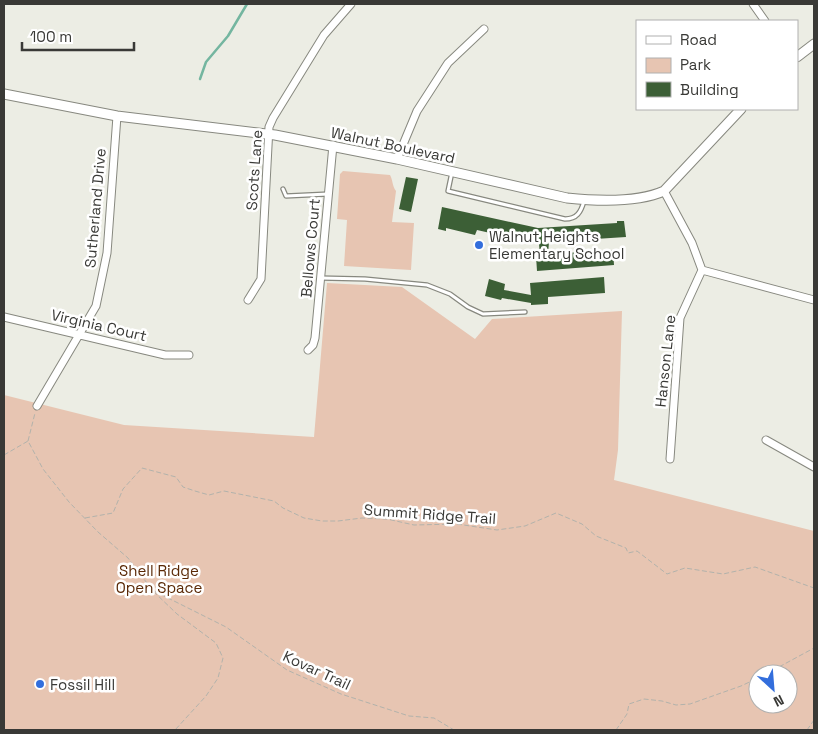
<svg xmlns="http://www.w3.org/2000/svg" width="818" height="734" viewBox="0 0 818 734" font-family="'Space Grotesk',sans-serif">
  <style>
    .green { fill: #e7c5b2; fill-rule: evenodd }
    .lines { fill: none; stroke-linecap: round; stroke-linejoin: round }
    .stream { stroke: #74b6a0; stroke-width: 2.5 }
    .building { fill: #3c5f36 }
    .service-casing { stroke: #87887f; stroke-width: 5.5 }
    .minor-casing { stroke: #87887f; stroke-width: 9 }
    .tertiary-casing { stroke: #87887f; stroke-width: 11 }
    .path { stroke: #b2b2ab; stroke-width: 1; stroke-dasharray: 5 2.5; stroke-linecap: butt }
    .service { stroke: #fff; stroke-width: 3 }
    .minor { stroke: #fff; stroke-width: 7 }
    .tertiary { stroke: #fff; stroke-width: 9 }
    .poi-dot { fill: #336edc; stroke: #fff; stroke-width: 2 }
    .labels { text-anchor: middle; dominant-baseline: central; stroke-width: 5; stroke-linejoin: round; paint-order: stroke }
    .street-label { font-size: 15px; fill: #393936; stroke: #fff }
    .poi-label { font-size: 15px; fill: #393936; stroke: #fff; text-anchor: start }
    .park-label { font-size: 15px; fill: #5a2906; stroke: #fff }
  </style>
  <rect width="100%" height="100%" fill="#ecede4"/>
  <!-- green -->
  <path class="green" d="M343 171 390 175C393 180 392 186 396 191L392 222 414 223 411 270 344 266 347 220 337 219 340 174Z
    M327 283 402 287 475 339 492 319 622 311 618 450 614 480 814 531V730H4V395L124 425 314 437ZM758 674H788V704H758Z"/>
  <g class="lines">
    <!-- stream -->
    <path class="stream" d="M200 79 206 62 228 36 247 4"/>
  </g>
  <!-- building -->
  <path class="building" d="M406 177 418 179 411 212 399 209Z
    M442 207 538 228 617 223V221H624L626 237 549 242 548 254 613 250 614 265 537 271 536 256 540 255 539 244 477 230 475 235 446 228V231L438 229Z
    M604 277 605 293 548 297V304L531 305V303L502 298 501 300 485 296 489 279 505 284 504 290 531 295 530 283Z"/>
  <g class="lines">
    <!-- service casing -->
    <g class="service-casing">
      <path id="service" d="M452 172 448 191 565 219C577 219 581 212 584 201
        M283 189 286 196 328 194
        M321 278 365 279 427 285 450 294 468 307 483 314 525 312"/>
    </g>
    <!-- minor casing -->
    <g class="minor-casing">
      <path id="minor" d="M753 4 765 21
        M397 159 417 111 448 63 484 29
        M664 191 692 243 702 270 814 300
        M248 300 261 279 269 127 273 118 324 35 351 4
        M4 317 165 355H189
        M308 350 313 345 315 338 333 145
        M37 406 96 306 107 253 117 116
        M766 440 814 467
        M670 459 680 318 702 270"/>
    </g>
    <!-- tertiary casing -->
    <g class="tertiary-casing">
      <path id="tertiary" d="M797 57 814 44
        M4 94 117 116 275 135 397 159 567 198C596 201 637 203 664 191L741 109"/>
    </g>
    <!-- path -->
    <path class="path" d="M28 441 35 413
      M4 455 28 441 43 469 69 502 98 532 128 558 153 591 177 614 216 643 223 658 218 678 206 696 175 730
      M85 518 113 513 123 489 142 468 176 477 183 487 195 491 209 495 224 491 274 501 283 508 304 518 322 521H338L362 518 387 519 414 525 457 524 497 530 525 526 556 513 582 524 596 536 626 548 628 553 637 551 667 574 685 568 723 574 755 567 814 588
      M154 591 226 627 287 670 341 694 409 716 434 718 454 730
      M766 674 814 648
      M616 730 627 714 629 704 644 699 662 701 676 705 690 704 741 686 758 678
      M807 730 814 720"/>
    <!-- service -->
    <use href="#service" class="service"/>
    <!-- minor -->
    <use href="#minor" class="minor"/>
    <!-- tertiary -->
    <use href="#tertiary" class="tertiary"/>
  </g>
  <!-- markers -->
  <g class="poi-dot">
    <circle cx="479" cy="245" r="5"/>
    <circle cx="40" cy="684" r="5"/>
  </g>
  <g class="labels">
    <!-- street labels -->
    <g class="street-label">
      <text transform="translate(393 145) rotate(12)">Walnut Boulevard</text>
      <text transform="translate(254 170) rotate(-86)">Scots Lane</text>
      <text transform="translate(95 208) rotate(-85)">Sutherland Drive</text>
      <text transform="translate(310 248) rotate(-85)">Bellows Court</text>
      <text transform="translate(99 325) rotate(13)">Virginia Court</text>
      <text transform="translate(665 361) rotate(-84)">Hanson Lane</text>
      <text transform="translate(430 514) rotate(4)">Summit Ridge Trail</text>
      <text transform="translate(317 670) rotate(25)">Kovar Trail</text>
    </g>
    <!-- poi labels -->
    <g class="poi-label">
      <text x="489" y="236">Walnut Heights<tspan x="489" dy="17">Elementary School</tspan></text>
      <text x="50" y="684">Fossil Hill</text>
    </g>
    <!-- park labels -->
    <g class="park-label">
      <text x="159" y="570">Shell Ridge<tspan x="159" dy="17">Open Space</tspan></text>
    </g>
  </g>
  <!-- border -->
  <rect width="818" height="734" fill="none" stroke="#393936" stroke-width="10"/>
  <!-- legend -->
  <rect x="636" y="20" width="162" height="90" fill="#ffffff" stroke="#b0b0af"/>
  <rect x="646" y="36" width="25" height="8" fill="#ffffff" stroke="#b0b0af"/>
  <text x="680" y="45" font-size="15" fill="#393936">Road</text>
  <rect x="646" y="58" width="25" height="15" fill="#e7c5b2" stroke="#b0b0af"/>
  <text x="680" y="70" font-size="15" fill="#393936">Park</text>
  <rect x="646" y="82" width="25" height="15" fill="#3c5f36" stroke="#b0b0af"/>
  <text x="680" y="95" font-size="15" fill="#393936">Building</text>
  <!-- north arrow -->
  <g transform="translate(773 689) rotate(154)"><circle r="24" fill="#ffffff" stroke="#b0b0af"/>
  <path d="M0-4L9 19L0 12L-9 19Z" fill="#336edc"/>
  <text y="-8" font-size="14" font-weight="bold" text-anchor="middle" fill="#393936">N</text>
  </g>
  <!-- scale -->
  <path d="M22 42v8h112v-8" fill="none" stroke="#393936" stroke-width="2.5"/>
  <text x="30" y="42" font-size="15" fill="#393936" stroke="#ffffff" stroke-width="4" paint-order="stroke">100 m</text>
</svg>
